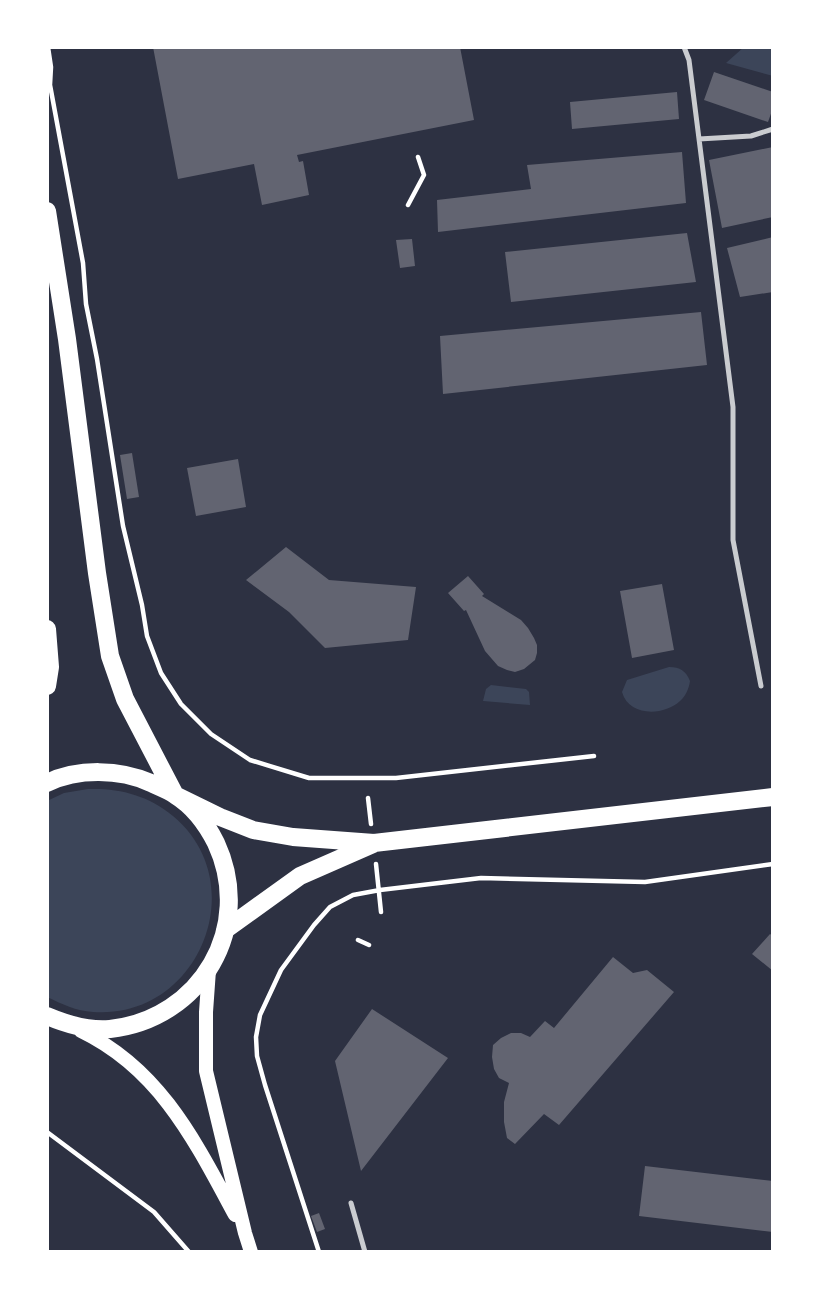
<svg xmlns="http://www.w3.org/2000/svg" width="820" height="1299" viewBox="0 0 820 1299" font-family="'PT Sans',sans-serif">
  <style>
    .green { fill: #3c4559 }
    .building { fill: #626471 }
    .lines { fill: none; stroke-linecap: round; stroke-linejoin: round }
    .path { stroke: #fff; stroke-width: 4.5 }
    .service { stroke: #caccd0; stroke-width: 5 }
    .secondary { stroke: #fff; stroke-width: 14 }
    .primary { stroke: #fff; stroke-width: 18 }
  </style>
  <rect width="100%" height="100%" fill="#2d3142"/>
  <!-- green -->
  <path class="green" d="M744 47H773V76L726 63Z
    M669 667C680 667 686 671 690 681 689 688 686 696 680 701 664 716 629 717 622 692L627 680Z
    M491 685 526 689 529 692 530 705 483 701 486 689Z
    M88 789C119 788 148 795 173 816 254 883 199 1020 93 1012 76 1011 62 1004 47 997V801L64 793Z"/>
  <!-- building -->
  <path class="building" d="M153 47H460L474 120 297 155 299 162 303 161 309 195 262 205 254 164 178 179Z
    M714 72 773 92V108L768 122 704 100Z
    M677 92 679 119 572 129 570 102Z
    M773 147V217L722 228 709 160Z
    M682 152 686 203 438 232 437 200 531 189 527 165Z
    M687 233 696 282 511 302 505 252Z
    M773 237V292L740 297 727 248Z
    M412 239 415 266 400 268 396 240Z
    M701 312 707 365 443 394 440 336Z
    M132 453 139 497 127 499 120 455Z
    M238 459 246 507 196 516 187 468Z
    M286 547 329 580 416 587 408 640 325 648 289 612 246 580Z
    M468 576 484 594 482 596 521 620 528 628 534 638 537 645V653L535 660 524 669 515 672 507 670 498 666 485 651 466 610 464 611 448 593Z
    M662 584 674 650 632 658 620 591Z
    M770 934 773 936V971L752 954Z
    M613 957 633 973 647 970 674 992 559 1125 544 1114 515 1144 507 1138 504 1122V1102L509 1083 499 1078 494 1069 492 1057 493 1045 501 1038 511 1033H521L530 1037 545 1021 554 1028Z
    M372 1009 448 1058 361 1171 335 1061Z
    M645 1166 773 1181V1232L639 1216Z
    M319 1213 325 1229 317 1232 311 1216Z"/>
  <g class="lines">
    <!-- path -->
    <path class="path" d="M48 47 51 67 50 85 83 263 86 304 97 359 123 526 142 605 147 636 161 673 181 704 211 734 250 760 309 778H396L594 756
      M408 205 424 175 418 157
      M368 798 371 824
      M376 864 381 912
      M358 940 369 945
      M47 1132 154 1212 189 1252
      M319 1252 265 1085 257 1056 256 1037 260 1015 281 970 314 925 330 907 353 895 380 890 481 878 645 882 773 864"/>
    <!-- service -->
    <path class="service" d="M684 47 689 60 733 407V540L761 686
      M699 139 751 136 773 129
      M351 1203 365 1252"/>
    <!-- secondary -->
    <path class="secondary" d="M209 970 206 1012V1071L245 1233 251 1252
      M81 1031C160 1069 195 1141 235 1215"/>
    <!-- primary -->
    <path class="primary" d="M47 211 67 339 97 573 110 656 125 699 175 795
      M47 629 50 667 47 686
      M47 783C78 768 120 769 151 783 159 787 168 790 175 795 193 806 207 825 216 843 255 927 201 1019 110 1029 89 1031 66 1024 47 1016
      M175 795 220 817 253 830 293 837 374 843 773 797
      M225 930 300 876 373 844"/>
  </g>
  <!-- border -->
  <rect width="820" height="1299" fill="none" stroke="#ffffff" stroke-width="98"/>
</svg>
